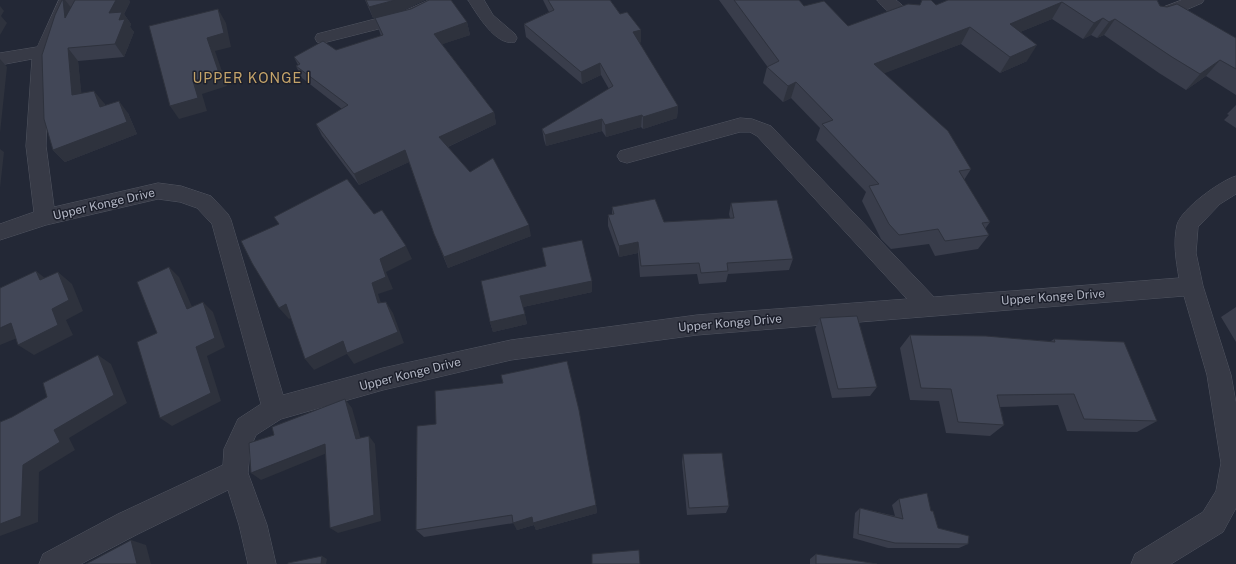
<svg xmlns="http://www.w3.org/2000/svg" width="1236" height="564" viewBox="0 0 1236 564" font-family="'Public Sans',sans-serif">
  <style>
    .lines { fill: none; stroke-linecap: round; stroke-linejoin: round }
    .minor-casing { stroke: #515561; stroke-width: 1 }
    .minor { fill: #373a46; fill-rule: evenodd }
    .wall { fill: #393d4b }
    .shaded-wall { fill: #2e323d }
    .building { fill: #424757; stroke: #2e323d }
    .labels { text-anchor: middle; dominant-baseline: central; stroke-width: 3; stroke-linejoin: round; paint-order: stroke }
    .street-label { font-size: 12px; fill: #b1b5c3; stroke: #1c1f2b }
    .quarter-label { font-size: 14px; letter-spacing: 1px; fill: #c5a46a; stroke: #1c1f2b }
  </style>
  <rect width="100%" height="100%" fill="#232836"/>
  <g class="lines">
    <!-- minor casing -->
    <g class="minor-casing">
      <path id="minor" d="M59 0H75L48 64 46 146 54 207 158 183 181 186 211 196 228 214 231 220 283 395 383 368 511 340 697 315 907 299 757 136 750 132H740L627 163 620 161 617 156 620 151 740 118 752 119 771 126 934 297 1179 278C1176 260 1173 243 1177 225 1181 209 1220 181 1236 176V194L1220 204 1198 227 1196 253 1203 286 1231 375 1236 403V508L1223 532 1171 564H1131L1135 554 1203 512 1216 491 1221 463 1207 375 1184 296 697 335 511 360 383 390 281 419 256 435 250 449 248 473 267 525 276 564H248L239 525 228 490 138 534 81 564H39L43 554 118 514 223 465 224 449 238 419 261 404 212 224 197 208 180 202 158 199 46 225 0 240V224L34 212 26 146 32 59 0 65V53L37 47Z
        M429 0H450L448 3 414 20 323 43 317 42 315 38 317 34 402 12Z
        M468 0H484L493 15 515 34 517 38 515 42C496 47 477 14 468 0Z
        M877 0H896L915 16 913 20C901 23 884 10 877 0Z
        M1182 0H1204L1202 3 1160 21 1154 22 1148 21 1146 17 1148 13Z"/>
    </g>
    <!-- minor -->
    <use href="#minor" class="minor"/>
  </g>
  <!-- wall -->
  <path class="wall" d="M75 0H129L130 2 124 14 131 24 130 27 134 32 124 57 78 61 81 93 104 103 105 105 128 113 137 134 65 162 53 150 71 8Z
    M365 0H425L402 11 373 18Z
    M543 0H610L641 42 639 43 678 106 677 118 643 129 641 127 606 137 602 131 546 146 544 140 542 129 609 89 601 75 582 84 526 37 524 24 549 12Z
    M719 0H799L804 6 848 26 920 5 1157 0 1160 6 1236 38V95L1206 76 1186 90 1159 73 1104 35 1097 38 1091 35 1083 39 1052 19 1020 32 1027 61 1000 73 961 44 884 73 971 169 964 180 990 222 985 229 989 235 978 249 935 256 929 244 891 249 881 239 862 201 866 192 816 140 820 128 791 98 783 102 763 83 767 67V66Z
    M411 9 467 22 470 35 442 44 494 112 496 124 448 147 470 172 531 236 448 268 434 234 409 162 359 185 322 136 316 124 342 109 302 78 296 66 298 65 294 57 336 50 381 36 375 18Z
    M1236 105V128L1224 120 1229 115 1227 114Z
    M731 203 793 259 789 270 728 274 726 282 699 284 697 274 640 277 638 253 619 257 608 226V215L612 214V207L664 222 730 218 729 214Z
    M542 248 592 292 523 307 527 324 493 332 490 322 546 266Z
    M1236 307V342L1221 317Z
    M820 318 877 387 870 396 832 398 815 329Z
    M910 335 1051 341 1054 339 1157 421 1137 432 1067 431 1058 405 1000 407 1004 425 990 436 946 433 939 401 910 400 900 348Z
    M417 426 596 505 597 513 536 530 534 525 517 530 514 523 424 537 416 530Z
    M683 454 729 506 726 513 687 515 682 462Z
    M899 499 931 511 938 528 968 544 959 548H888L853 538 855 513 860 508 895 516 892 505Z
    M816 554 877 564H810V559Z"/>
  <!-- shaded-wall -->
  <path class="shaded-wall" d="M63 0H65L73 10 65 18Z
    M116 0H129L130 2 124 14 131 24 130 27 134 32 124 57 115 44 109 13Z
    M395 0H425L402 11 373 18 369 7Z
    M1062 2 1052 19 1001 40 1010 24Z
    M0 6 4 11 1 16 7 23 0 35Z
    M218 9 226 23 231 47 215 51 227 86 202 94 207 111 179 119 170 106 193 81 207 38Z
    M1103 18 1091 35 1083 39 1094 23Z
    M1115 19 1104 35 1097 38 1109 22Z
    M467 22 470 35 437 46 434 34Z
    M970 27 961 44 867 80 874 64Z
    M641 30V42L632 45 633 32Z
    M1037 45 1027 61 1000 73 1010 57Z
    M68 48 78 61 83 107 72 95Z
    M0 59 7 67 0 133Z
    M1220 60 1206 76 1186 90 1200 74Z
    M600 63 601 75 582 84 581 72Z
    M796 82 791 98 783 102 788 86Z
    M94 91 104 103 110 119 100 107Z
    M119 101 128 113 137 134 65 162 53 150Z
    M678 106 677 118 643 129V117Z
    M494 112 496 124 443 149 439 137Z
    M642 115 641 127 606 137 605 125Z
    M602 119V131L546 146 545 135Z
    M0 149 4 152 0 188Z
    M405 150 409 162 359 185 354 174Z
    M529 225 531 236 448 268 444 257Z
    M638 242V253L619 257V246Z
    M406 246 412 259 386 272 393 289 378 294 385 315 378 303 372 283 380 259Z
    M169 267 179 277 197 318 187 309Z
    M36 271 50 282 40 280Z
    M58 272 72 284 83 311 66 320 73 335 34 355 18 345 52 309Z
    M592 281V292L523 307 520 296Z
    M203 302 213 312 225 347 207 356 221 401 172 426 160 418 196 347Z
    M386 302 393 313 404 343 354 364 347 354 314 370 305 359Z
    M286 304 295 316 289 319 279 308Z
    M525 314 527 324 493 332 490 322Z
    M11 323 27 334 0 345V328Z
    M98 355 111 364 127 403 69 438 75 450 39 472 38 522 0 536V524L23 465 54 430Z
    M345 399 352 408 363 447 356 439Z
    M369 436 375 444 381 521 338 533 330 528Z
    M325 444 332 451 261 480 251 473Z
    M596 505 597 513 536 530 534 525 517 530 513 523 532 517Z
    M131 540 146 545 151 564H137Z
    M322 556 327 559 326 564H321Z"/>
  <!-- building -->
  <path class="building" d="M62 0H63L65 18 75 0H116L109 13 122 12 119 20 125 19 115 44 68 48 72 95 94 91 100 107 119 101 127 122 53 150 44 119 42 55 55 15Z
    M366 0H395L369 7Z
    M429 0H451L467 22 434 34 494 112 439 137 470 172 493 158 529 225 444 257 434 234 405 150 354 174 316 124 348 105 296 66 300 64 294 57 323 41 336 50 383 35 375 18 411 9Z
    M548 0H610L620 14 627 12 641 30 633 32 678 106 643 117 642 115 605 125 602 119 545 135 542 129 613 86 600 63 581 72 524 24 554 10Z
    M734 0H799L804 6 824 1 848 26 908 4 920 5 922 0H931L936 5 948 0H1157L1160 6 1167 7 1177 4 1236 38V69L1220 60 1200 74 1172 57 1115 19 1109 22 1103 18 1094 23 1062 2 1010 24 1037 45 1010 57 970 27 874 64 948 131 971 169 959 171 990 222 982 223 989 235 945 241 938 229 899 235 889 224 869 186 879 184 822 124 833 120 796 82 788 86 767 67 779 61Z
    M218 9 224 33 207 38 219 73 193 81 198 98 170 106 149 26Z
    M347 179 374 214 382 210 406 246 380 259 386 277 372 283 378 303 386 302 398 332 347 353 343 341 305 359 286 304 279 308 252 263 241 241 279 224 274 217Z
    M655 199 664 222 734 218 731 203 777 200 793 259 727 263 728 271 701 273 699 263 641 266 638 242 619 246 608 215 614 214 612 207Z
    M582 240 592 281 520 296 525 314 490 322 481 281 546 266 542 248Z
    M169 267 187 309 203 302 215 338 196 347 211 393 160 418 137 342 157 333 137 282Z
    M36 271 40 280 58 272 69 300 52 309 58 325 18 345 11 323 0 328V288Z
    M857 316 877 387 838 389 820 318Z
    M910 335 986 336 1055 342 1054 339 1124 342 1157 421 1084 419 1074 394 997 395 1004 425 958 422 951 389 921 388Z
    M98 355 114 395 54 430 60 442 23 465 21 516 0 524V422L12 417 47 397 43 383Z
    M567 361 579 410 596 505 533 523 532 517 513 523 512 515 416 530 417 426 436 424 435 391 503 383 501 375Z
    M345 399 356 439 369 436 374 515 330 528 325 444 251 473 249 443 274 435 272 427Z
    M722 453 729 506 689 508 683 454Z
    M927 493 931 511H933L938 528 969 536 968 544 895 543 858 534 860 508 903 519 899 499Z
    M131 540 137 564H86Z
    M639 550 640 564H592V554Z
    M816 554 877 564H816Z
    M322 556 321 564H288V563Z"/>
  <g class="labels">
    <!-- street labels -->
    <g class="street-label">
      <text transform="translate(104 204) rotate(-13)">Upper Konge Drive</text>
      <text transform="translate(1053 297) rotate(-4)">Upper Konge Drive</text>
      <text transform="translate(730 323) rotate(-5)">Upper Konge Drive</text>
      <text transform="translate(410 374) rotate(-14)">Upper Konge Drive</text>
    </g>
    <!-- quarter labels -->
    <g class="quarter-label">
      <text x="252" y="78">UPPER KONGE I</text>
    </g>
  </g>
</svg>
